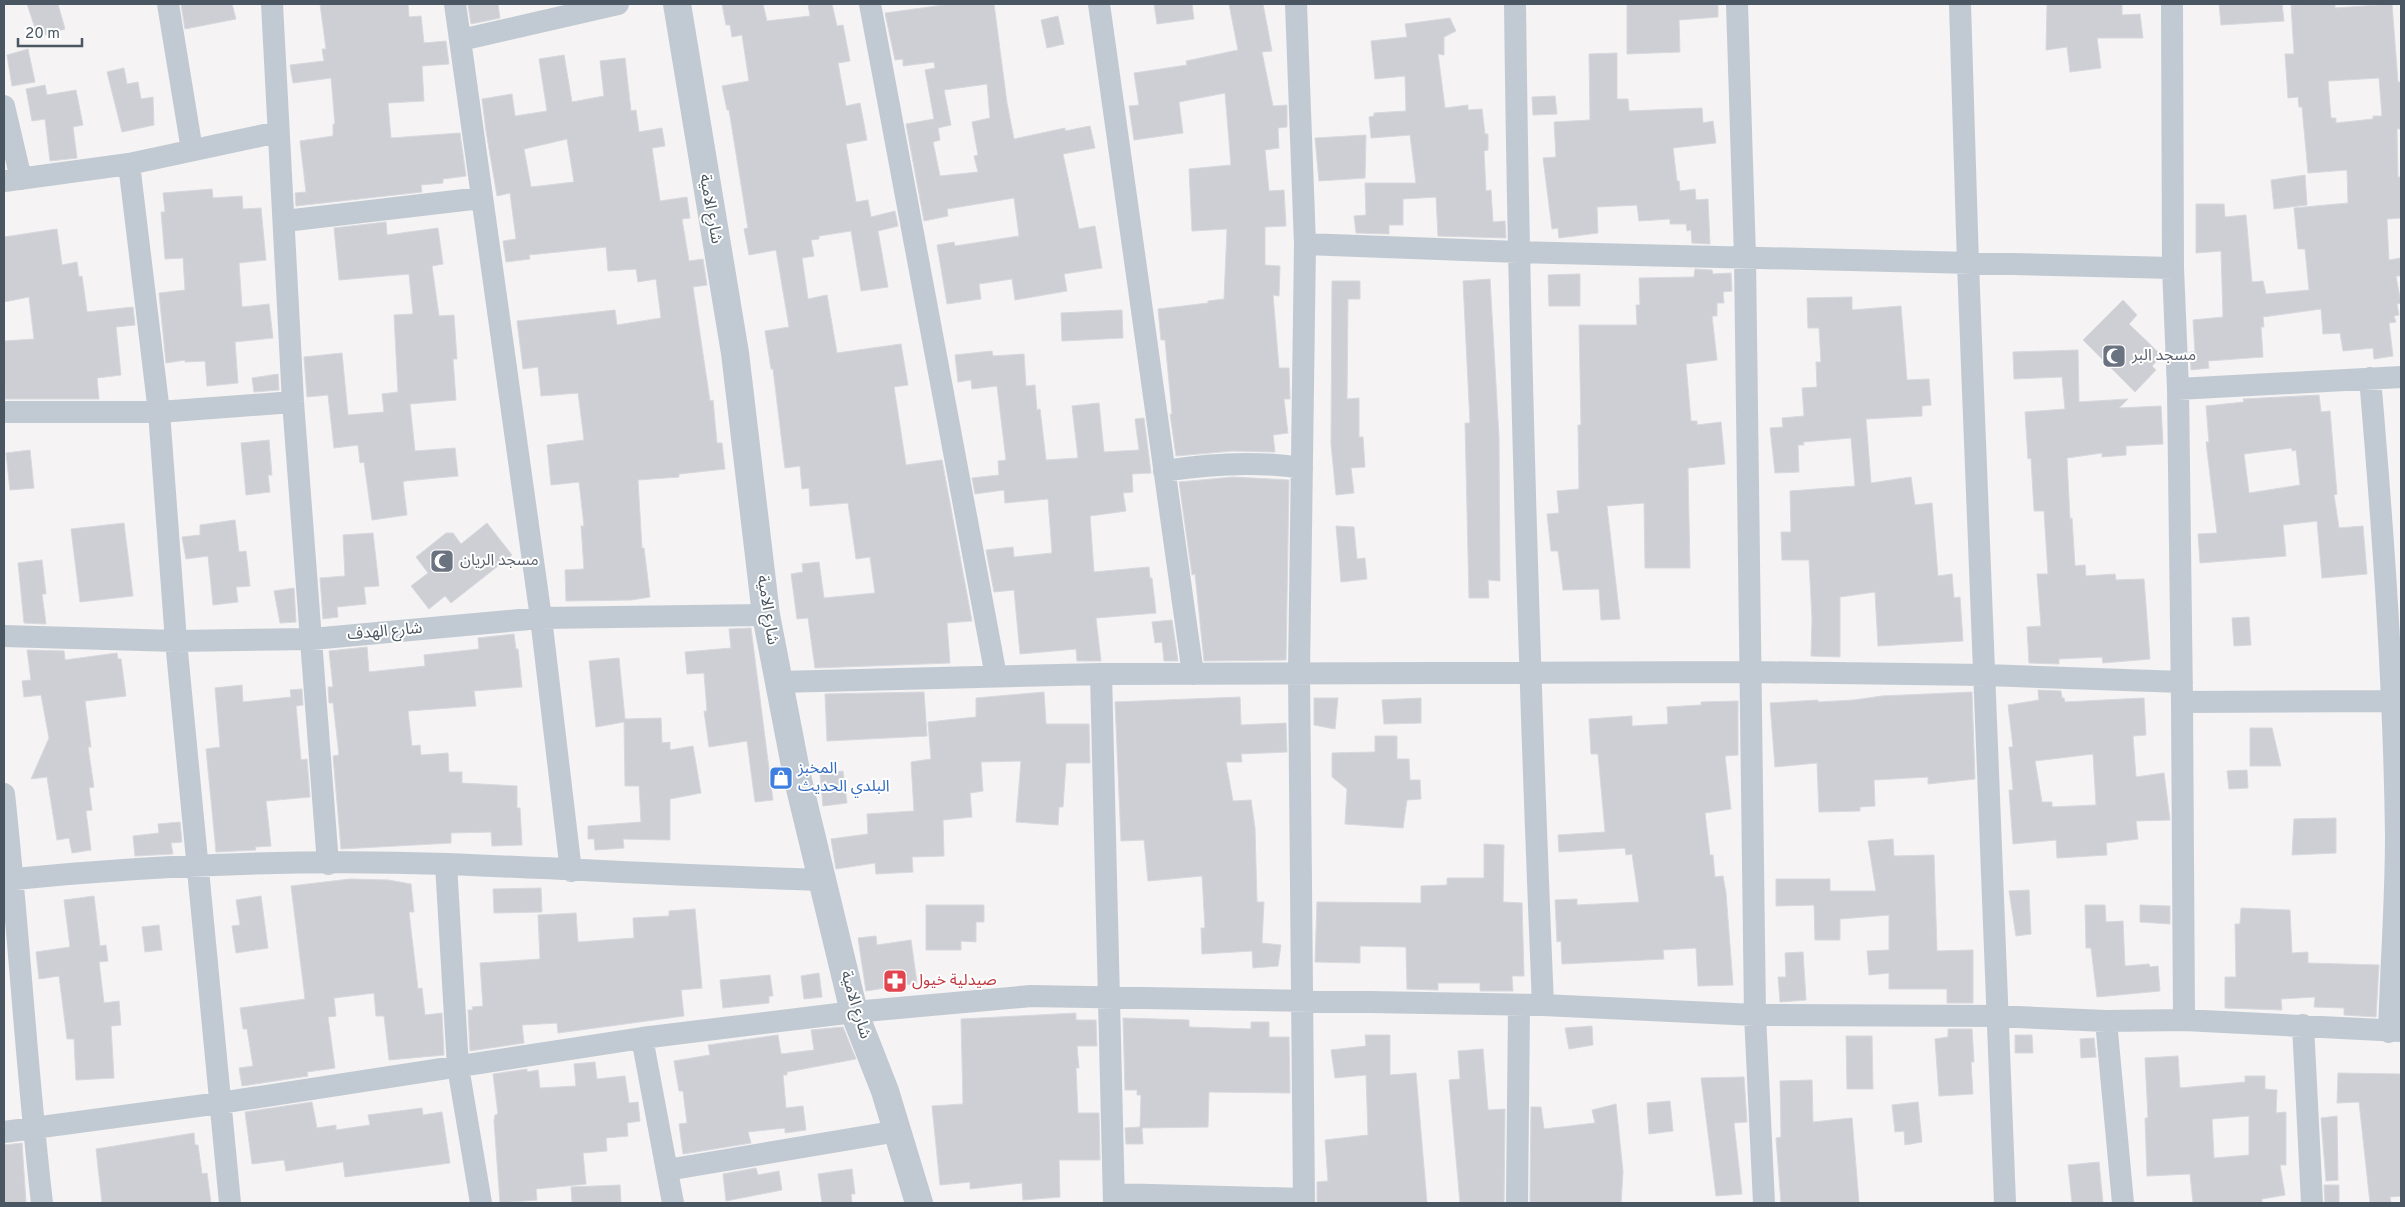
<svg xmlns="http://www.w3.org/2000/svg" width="2405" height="1207" viewBox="0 0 2405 1207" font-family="Overpass,'Noto Sans Arabic',sans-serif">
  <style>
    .building { fill: #cdcfd5; stroke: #d7d9de; fill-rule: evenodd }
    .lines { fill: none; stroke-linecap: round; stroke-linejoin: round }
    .minor { stroke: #c1cad2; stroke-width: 22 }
    .tertiary { stroke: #c1cad2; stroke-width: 28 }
    .labels { text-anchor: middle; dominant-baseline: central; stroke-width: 4; stroke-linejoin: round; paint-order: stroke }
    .street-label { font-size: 16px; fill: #4a5661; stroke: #fff }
    .worship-label { font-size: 16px; fill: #5b616d; stroke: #fff; text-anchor: start }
    .shop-label { font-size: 16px; fill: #366cbe; stroke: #fff; text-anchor: start }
    .health-label { font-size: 16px; fill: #be3a42; stroke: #fff; text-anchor: start }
  </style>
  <rect width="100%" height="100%" fill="#f5f3f3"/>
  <!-- building -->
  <path class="building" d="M27 4H58L65 29 38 37Z
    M181 4H232L236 19 185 29Z
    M320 4H408L409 17 421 16 424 43 446 41 449 64 422 66 424 101 388 103 391 138 460 133 466 176 443 179V183L421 185 422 192 296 206 295 193 306 192 300 141 333 136V124H335L331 78 293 83 290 65 324 61 322 49H326Z
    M480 4H498L500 18 471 24 468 5Z
    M722 4H763L767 21 810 16 808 4H832L837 26 843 25 850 61 838 63 846 106 860 103 867 140 846 144 856 202 868 200 871 217 895 211 898 226 878 231 888 287 861 291 851 231 819 236V239L811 240 814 256 802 258 808 299 827 295 837 353 901 344 908 385 894 387 906 465 942 460 972 621 947 623 950 663 815 668 808 618 797 619 791 574 803 572 802 564 819 562 824 598 875 593 870 557 856 559 848 503 810 506 809 488 802 489 800 466 785 468 773 369H771L765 331 789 327 776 250 749 255 744 229 748 228 729 110H727L722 86 749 81 742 35 732 37 730 25H726Z
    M951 4H994L1007 103 1014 139 1065 128V131L1090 126 1095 148 1063 154 1079 229 1095 226 1102 268 1064 274 1067 291 1015 300 1012 279 979 284 981 299 947 304 937 245 954 242 955 246 1019 236 1014 198 947 209 948 216 924 221 906 124 934 119 925 70 935 68 934 62 903 66V59L895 60 885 13ZM987 84 990 118 972 122 978 155 974 156 978 172 940 176 933 142 940 140 938 128 951 125 944 90Z
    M1154 4H1192L1194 19 1157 24Z
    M1229 4H1263L1272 51 1262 52 1273 106 1287 105V127L1278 128 1279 148 1265 150 1269 191 1284 190 1286 226 1265 227V265L1280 266 1279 296 1273 295 1279 368H1289L1290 399H1284L1288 433 1273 435 1275 452 1232 451 1176 456 1170 414H1172L1165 340H1161L1158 309 1208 303V301L1224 299 1227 229 1192 231 1189 169 1231 165 1225 93 1179 102 1183 133 1134 140 1129 106 1139 105 1134 73 1187 65 1186 61 1238 50Z
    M1627 4H1718V17L1679 20 1680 52 1627 54Z
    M2047 4H2122V15L2140 14 2143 38H2097L2101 68 2070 72 2067 47 2046 50Z
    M2219 4H2282L2284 21 2221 25Z
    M2335 4V8L2392 4 2398 82H2401V129H2397L2398 177H2401V218L2387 219 2389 260 2401 258V276H2396L2401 303 2397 304 2399 315 2394 316 2396 322 2389 323 2393 356 2374 359 2373 348 2343 351 2340 333 2323 334 2321 309 2263 317 2264 327H2261L2263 357 2208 361 2209 368 2191 370 2190 352H2195L2193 320 2223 317 2221 251 2196 253V204H2224L2225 217 2246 215 2252 282 2263 281 2266 294 2309 290 2305 249H2298L2294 208 2348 203 2347 170 2308 173 2302 107H2299L2298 97 2288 98 2285 54H2294L2291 5ZM2379 78 2382 116H2373V119L2336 123V118H2331L2328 81Z
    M1058 16 1064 44 1047 48 1041 20Z
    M1450 18 1456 31 1444 37V55L1438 54 1445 108 1468 105V110L1482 109 1485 134H1488V150L1484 151 1486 191 1491 190 1493 222 1505 221 1506 238 1438 236 1436 197 1403 199V225H1389V234L1356 233 1354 216 1366 215 1365 183H1416L1410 135 1371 138 1369 117 1374 116V113L1406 111 1405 76 1375 79 1371 41 1407 37 1405 24Z
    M28 49 35 82 12 86 7 55Z
    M1617 53V99H1628L1629 111 1702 108 1703 123 1713 121 1716 143 1673 148 1677 181H1679L1680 191 1695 189 1696 200 1708 199 1710 244 1692 243 1691 230 1687 231 1686 224H1670V219L1639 221 1637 205 1597 207 1598 233 1559 238 1558 228 1552 229 1543 158 1556 157 1554 122 1590 120 1589 54Z
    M564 55 572 102 604 96 600 61 625 58 631 111 636 110 639 132 662 128 665 146 652 148 660 201 687 197 690 218 682 219 689 261 703 259 707 285 693 287 710 401 713 400 717 443H722L725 469 679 474V477L638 480 642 548H644L650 597 631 600 566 601 565 570 584 569 581 526H584L579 482 551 485 547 445 584 440 578 393 541 396 538 367 523 369 517 321 615 310 617 325 661 318 656 279 638 282 636 269 608 271 606 247 529 255 530 259 506 262 503 241 516 239 510 193 497 196 486 131 482 99 512 94 515 116 547 111 539 59ZM567 139 574 182 531 187 524 149Z
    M124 68 127 84 138 82 141 99 153 97 154 125 122 132 107 72Z
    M45 85 47 95 76 90 83 125 73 127 77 158 50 161 45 119 32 121 26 89Z
    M1555 96 1557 114 1533 115 1532 97Z
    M1366 135 1365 178 1319 181 1315 138Z
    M2305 175 2307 205 2274 209 2271 180Z
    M212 189 213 198 242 196 243 209 261 208 266 260 239 263 242 307 269 304 273 338 235 342 238 383 207 386 205 361 185 362V360L166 363 159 293 185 290 183 258 165 259 161 212H165L163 193Z
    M386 222 387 235 438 228 443 264 432 266 439 316 454 315 457 359H453L456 400 410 404 415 451 455 448 458 476 405 481 403 482 407 515 372 520 364 462 360 463 358 445 334 448 328 395 307 397 304 357 342 353 348 415 384 412 382 394 398 392 394 315 413 314 409 274 339 280 334 228Z
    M57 229 62 265 77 262 79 277 82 276 87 312 133 307 135 325 116 327 121 375 97 378 99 399H5L4 341 34 339 29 297 4 302V237Z
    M1695 269 1712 270 1713 274 1731 273 1732 291 1723 292 1724 303H1717V316H1712L1717 360 1686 364 1691 421H1697V425L1721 422 1725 464 1688 468 1690 568H1645L1644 503 1607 506 1620 619 1601 620 1599 589 1563 590 1558 551H1551L1547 514 1559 513 1557 491 1579 489 1578 425H1581L1579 325H1637L1636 305H1640L1639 278 1694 277Z
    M1580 274V306H1549L1548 275Z
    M1490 279 1499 437 1500 581 1488 580 1489 598H1469L1465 423H1470L1463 281Z
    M1332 281H1360V299H1348L1347 399 1359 398V437H1363L1365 467 1351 468 1354 493 1336 495 1331 444Z
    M1852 297V310L1901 306 1907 380 1929 379 1931 405 1922 406V416L1866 419 1871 483 1911 477 1915 505 1932 503 1938 576 1952 574 1954 598 1960 597 1963 641 1878 646 1875 592 1840 597V657L1811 656 1812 619 1809 560H1782L1781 532H1791L1790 491 1855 486 1851 438 1803 442 1804 445H1798L1799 472 1775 473 1770 428 1783 427 1782 418 1804 416 1802 388 1817 387 1816 362H1821L1819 328H1808L1807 298Z
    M2123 300 2137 315 2129 324 2158 352V360L2152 366 2156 370 2135 392 2083 340Z
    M1122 310 1123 338 1062 341 1061 313Z
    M2078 350 2079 402 2128 399 2119 408 2161 406 2163 444 2126 446V455L2102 457V453L2067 458 2070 519 2072 518 2075 566 2085 565 2086 576 2115 574 2116 580 2144 579 2150 659 2103 663 2102 657 2059 659V664L2029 663 2027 627 2041 626 2037 574H2048L2044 511H2034L2031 458 2028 459 2025 412 2065 409 2062 377 2014 379 2013 352Z
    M992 351 993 356 1024 354 1026 386 1035 385 1037 410 1040 409 1046 460 1078 458 1072 406 1099 403 1104 452 1139 450 1135 419 1144 418 1151 473 1132 474 1133 492 1123 493 1126 511 1090 516 1094 572 1149 567 1150 578H1152L1156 613 1096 618 1101 661H1077L1076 649 1020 654 1014 590 994 592 986 550 1013 547 1014 557 1052 553 1048 499 1005 503 1004 490 975 494 972 478 999 475 998 461 1006 460 997 386 972 389 971 380 958 382 955 355Z
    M278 374 279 390 254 392 252 378Z
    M2319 395 2321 412 2330 411 2337 494 2334 495 2339 528 2363 526 2367 574 2322 578 2317 521 2283 525 2286 556 2200 563 2198 534 2217 533 2206 442H2209L2206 406 2244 402 2243 399ZM2292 448V451L2296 450 2300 485 2249 493 2244 454Z
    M269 440 272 475H268L270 492 246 495 241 443Z
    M30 450 34 488 10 490 6 453Z
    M1233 477 1289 480 1286 660 1204 661 1195 574 1192 575 1179 482Z
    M235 520 239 552 246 551 250 586 236 587 238 602 213 605 208 556 186 559 182 537 200 535V525Z
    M124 523 133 596 80 602 71 529Z
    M487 523 512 555 451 603 445 596 429 609 411 586 428 573 416 557 446 533H453L461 544Z
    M1336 526 1354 527 1357 559 1365 558 1367 579 1341 582Z
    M373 533 379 586 364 587 366 604 337 607 338 617 323 619 320 578 345 576 343 535Z
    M42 560 46 594H42L46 624 24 623 18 563Z
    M294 588 296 622 280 623 274 591Z
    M2249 617 2251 645 2234 646 2232 618Z
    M1172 620 1178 661H1164L1162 642 1155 643 1152 622Z
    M751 628 773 800 755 802 747 741 709 747 704 711H707L704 673 687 674 685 652 731 648 729 629Z
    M514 634 516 649H518L522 687 474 691 476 706 408 711 412 746 420 745 421 755 448 753 449 772H462V783L517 786V808H520L522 845 492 846 491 832 451 833V843L341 849 333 756 339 755 333 703H329L328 687H333L329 651 367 647 369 672 425 666 424 655 479 649 478 638Z
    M27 650 64 651 65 660 117 653 118 659H121L126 696 85 701 91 747H88L94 787 89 788 92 810 86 811 91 850 72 853 69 838 57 840 47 777 31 779 49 738 41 695 24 697 22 681 31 680Z
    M619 658 625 719 661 718 662 743 670 742V750L693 746 701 793 670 799V840L623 839 624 848 595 850 594 839H588V826L641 822 639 786H625L624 722 596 727 589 661Z
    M242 685 243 702 291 697 290 690 302 689 303 705 296 706 301 760 307 759 310 797 266 801 271 846 255 847 256 850 216 852 206 749 220 747 215 688Z
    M2038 690 2061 691 2062 698H2064L2065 702 2144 698 2146 735 2133 736 2136 777 2164 773 2170 820 2136 821 2138 839 2106 843 2107 855 2057 858 2056 840 2013 844 2009 790H2013L2009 747H2013L2008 705 2039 700ZM2093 754 2096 805 2052 807V802H2042L2035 761Z
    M924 692 927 736 827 741 825 694Z
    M1044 692 1046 724H1089L1090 763H1066L1063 807H1059L1058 825 1016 822 1021 761 981 762 983 791 970 793 972 817 943 820 944 856 912 857 913 872 876 874 875 863 836 869 831 839 868 834 867 814 914 811 911 762 931 759 928 722 976 717V698Z
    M1972 692 1975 779 1928 784V777L1874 780 1875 806 1860 807V811L1819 812 1817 763 1775 767 1770 703 1818 700V702L1854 700 1882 696Z
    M1240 697 1241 725 1286 723 1287 752 1241 754 1242 762H1226L1233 801 1251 800 1255 828 1257 902H1264L1262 943 1281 945 1278 966 1253 968 1252 951 1202 954 1201 928H1205L1202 876 1148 881 1144 840 1121 841 1115 702Z
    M1314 698H1338L1335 729 1314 725Z
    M1421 698V723L1384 724 1382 700Z
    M1738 701V755L1725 756 1731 809 1705 813 1710 855H1713L1715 877 1723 876 1726 893 1733 985 1698 986 1696 948 1663 950 1664 959 1562 964 1561 941 1557 942 1555 900 1577 899V905L1639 902 1632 854 1626 855 1625 848 1559 852 1558 835 1605 832 1598 754H1591L1589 719 1632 716V726L1668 724 1667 707 1701 705V702Z
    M2250 728H2272L2281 766H2250Z
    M1375 736H1397V759H1409L1410 780H1420L1421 799 1407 800 1403 828 1345 824 1347 789 1332 777V753L1375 752Z
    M2247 770 2248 788 2229 789 2227 771Z
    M843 771 847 803 823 806 820 774Z
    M2336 818V853L2292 855 2294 819Z
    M180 822 182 842 171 843 173 854 135 856 133 836 159 833 158 824Z
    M1893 839 1894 856 1934 855 1937 951 1973 950V1003H1947V989H1889V973L1869 975 1867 951 1889 950V915L1840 919V940H1815L1814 905 1776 906V879H1830V891H1876L1868 841Z
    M1484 844 1504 845 1503 902 1522 903 1524 976H1512L1513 991H1480V983H1438V990L1407 989 1406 947 1360 946V963L1315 962 1317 902 1421 903V886L1447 885V878H1484Z
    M350 879 388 880 411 884 414 912H409L418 989 422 988 425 1015 442 1013 444 1055 389 1060 384 1016H376L374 993 334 998 336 1016 328 1017 335 1068 307 1072 308 1076 242 1086 239 1068 253 1066 247 1029H243L240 1008 305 999 291 886Z
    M541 888 542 912 494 913 493 889Z
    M2029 890 2031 934 2016 936 2009 891Z
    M94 896 100 946 106 945 108 961 99 962 104 1003 119 1001 121 1025 111 1026 114 1078 76 1080 74 1039H67L59 976 39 979 36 952 70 947 64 900Z
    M261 896 268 948 236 953 232 926 240 925 236 900Z
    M926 905H984V922H976V942L961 941V950H926Z
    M2085 905H2105L2106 922 2123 921 2125 966 2149 964 2150 967 2158 966 2160 991 2097 997 2091 948H2086Z
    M2140 905 2170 906V924L2140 922Z
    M2241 908 2290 910 2292 953 2308 952V963L2379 965 2376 1017 2344 1015V1008L2314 1007 2315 997 2281 999 2282 1010 2225 1008V977H2236L2235 924H2240Z
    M695 909 702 988 681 990 684 1016 558 1033 557 1023 522 1025 524 1043 470 1051 468 1010H473L472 1007 483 1006 480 963 540 959 538 915 576 913 578 942 634 938 633 918 669 916V911Z
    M159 925 162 950 145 952 142 927Z
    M876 936 877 945 911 940 917 983 866 991 858 938Z
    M1803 952 1806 1000 1780 1002 1778 977H1786L1785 953Z
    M819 973 822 997 804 999 801 976Z
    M770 975 773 996H769V1003L723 1008 720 980Z
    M1076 1013V1020H1096L1097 1046H1077L1079 1068H1076L1078 1113H1099L1100 1160H1059L1060 1197 1023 1200 1022 1183 970 1189V1182L940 1185 932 1106 963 1104 961 1019Z
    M1123 1018 1189 1020V1027L1251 1029V1022H1269V1037H1289L1290 1093 1209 1092 1208 1127 1142 1128 1143 1144H1126L1125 1128 1140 1127 1141 1095H1137V1090H1125Z
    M1592 1026 1593 1045 1569 1049 1565 1028Z
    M843 1027 856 1059 787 1072V1075H783L786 1108 803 1106 806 1130 785 1133V1128L748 1132 751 1143 683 1154 679 1124 687 1123 683 1091H679L674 1061 710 1055 708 1045 778 1035 781 1054 814 1050 811 1030Z
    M1948 1029H1972L1974 1062H1971L1973 1094 1939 1096 1935 1039 1948 1037Z
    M1365 1035H1390V1075L1416 1073 1427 1203H1317V1182L1328 1181 1325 1140 1368 1135 1366 1075 1335 1078 1331 1050 1366 1046Z
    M2015 1035H2032L2033 1053H2015Z
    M1846 1036H1872L1873 1089H1847Z
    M2094 1038 2096 1057 2081 1058 2080 1039Z
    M1483 1049 1488 1110 1505 1109 1504 1203H1460L1449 1080 1460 1079 1458 1051Z
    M2178 1056 2180 1088 2245 1082V1076H2265V1089L2277 1090 2276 1113 2286 1112V1165H2280L2285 1195 2262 1199V1203H2193L2190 1174 2147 1176 2145 1118H2148L2145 1058ZM2249 1116V1155L2214 1158 2212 1119Z
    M595 1062 597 1079 625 1076 629 1103 638 1102 640 1121 627 1123 628 1136 606 1138 607 1151 583 1153 586 1184 536 1189 537 1200 500 1203 494 1121 495 1115 498 1114 493 1074 527 1069V1072L538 1070 540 1088 576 1086 574 1064Z
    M2338 1073 2401 1074V1196L2390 1197 2391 1203H2370L2359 1102 2337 1103Z
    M1744 1077 1747 1122 1734 1123 1742 1194 1716 1196 1701 1078Z
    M1812 1080 1813 1122 1852 1118 1859 1203H1781L1776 1138 1781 1137 1780 1081Z
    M1670 1101 1673 1131 1649 1134 1647 1103Z
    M312 1102 317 1128 336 1125V1130L370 1125 368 1115 422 1108 423 1115 442 1112 450 1163 345 1177 343 1162 286 1171 284 1160 252 1164 245 1112Z
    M1918 1102 1922 1142 1905 1145 1904 1131 1895 1132 1892 1105Z
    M1616 1104 1623 1172 1621 1203H1530L1531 1107H1541L1544 1129 1595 1123 1592 1110Z
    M2337 1116 2338 1180 2326 1181 2321 1118Z
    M194 1133 195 1145H198L202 1174 207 1173 211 1203H102L96 1149Z
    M22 1143 26 1203H4V1145Z
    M2099 1162 2103 1203H2072L2068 1165Z
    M756 1168 758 1175 779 1171 782 1190 726 1201 723 1174Z
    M852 1169 855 1194H851L852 1203H822L818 1174Z
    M620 1185 621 1203H572L571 1187Z
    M2324 1185H2339V1203H2325Z"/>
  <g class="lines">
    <!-- minor -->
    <path class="minor" d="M168 4 192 150
      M272 4 293 402 328 864
      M455 4 541 618 571 871
      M870 4 996 676
      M1099 4 1193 674
      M1296 4 1305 244 1299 673 1304 1203
      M1515 4C1519 338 1529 671 1543 1005
      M1737 4 1745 257 1755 1015 1764 1203
      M1960 4 1968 264 2005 1203
      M2172 4 2173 268 2178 389 2182 702 2184 1020
      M461 40 618 4
      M4 106 21 179
      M129 164 159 412 176 641 230 1203
      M4 181 129 164 278 132
      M285 221 481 198
      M1305 244 1518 252 2173 268
      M2370 378C2383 531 2394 682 2396 835 2396 901 2391 966 2389 1032
      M2178 389 2401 377
      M4 412H159L293 402
      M1164 471C1208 464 1258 461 1302 468
      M4 636 176 641 312 639 541 618 766 615
      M1101 674 1114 1203
      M779 682 1101 674 1750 672 1986 675 2182 682
      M2182 702 2393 701
      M4 794C19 931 26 1067 42 1203
      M446 864 458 1067 481 1203
      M4 880C150 865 300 859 447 864 572 869 696 876 821 880
      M2106 1021 2123 1203
      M2303 1025 2312 1203
      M642 1038 673 1203
      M4 1132 220 1103 642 1038 854 1012 1031 996 1543 1005 1755 1015 1996 1016 2106 1021 2184 1020 2401 1031
      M667 1170 898 1131
      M1114 1194 1304 1199
      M1517 1203 1519 1006"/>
    <!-- tertiary -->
    <path class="tertiary" d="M677 4 735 353 766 615 797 776 854 1012 885 1091 919 1203"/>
  </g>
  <!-- icons -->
  <defs>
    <g id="mosque-square" transform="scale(1.25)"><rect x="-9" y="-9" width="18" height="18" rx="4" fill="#6b7280" stroke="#fff"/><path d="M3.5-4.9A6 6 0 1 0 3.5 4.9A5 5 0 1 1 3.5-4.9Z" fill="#fff"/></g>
    <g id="shop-square" transform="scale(1.25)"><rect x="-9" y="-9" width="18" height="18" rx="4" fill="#3f7fe0" stroke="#fff"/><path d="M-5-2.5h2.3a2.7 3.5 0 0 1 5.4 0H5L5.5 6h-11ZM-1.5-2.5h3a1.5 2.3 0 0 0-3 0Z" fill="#fff"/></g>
    <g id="pharmacy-square" transform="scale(1.25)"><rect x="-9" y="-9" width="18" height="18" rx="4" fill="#e0444e" stroke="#fff"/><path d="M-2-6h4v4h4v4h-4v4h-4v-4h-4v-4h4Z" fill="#fff"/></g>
  </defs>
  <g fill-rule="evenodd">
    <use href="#mosque-square" x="2114" y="356"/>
    <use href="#mosque-square" x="442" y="561"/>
    <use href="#shop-square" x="781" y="778"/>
    <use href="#pharmacy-square" x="895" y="981"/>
  </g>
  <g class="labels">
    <!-- street labels -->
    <g class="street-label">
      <text transform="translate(710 209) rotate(80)">شارع الامية</text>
      <text transform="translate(767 610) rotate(81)">شارع الامية</text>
      <text transform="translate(385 632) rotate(-5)">شارع الهدف</text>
      <text transform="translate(855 1005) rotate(73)">شارع الامية</text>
    </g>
    <!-- worship labels -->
    <g class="worship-label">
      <text x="2132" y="356">مسجد البر</text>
      <text x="460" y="561">مسجد الريان</text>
    </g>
    <!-- shop labels -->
    <g class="shop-label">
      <text x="798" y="769">المخبز<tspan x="798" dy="18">البلدي الحديث</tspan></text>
    </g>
    <!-- health labels -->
    <g class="health-label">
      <text x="912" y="981">صيدلية خيول</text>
    </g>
  </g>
  <!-- border -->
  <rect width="2405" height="1207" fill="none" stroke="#4a5661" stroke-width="10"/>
  <!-- scale -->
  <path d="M18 38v8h64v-8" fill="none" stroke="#4a5661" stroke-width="2.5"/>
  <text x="25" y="38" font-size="15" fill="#4a5661" stroke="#ffffff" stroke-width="4" paint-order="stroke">20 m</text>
</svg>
